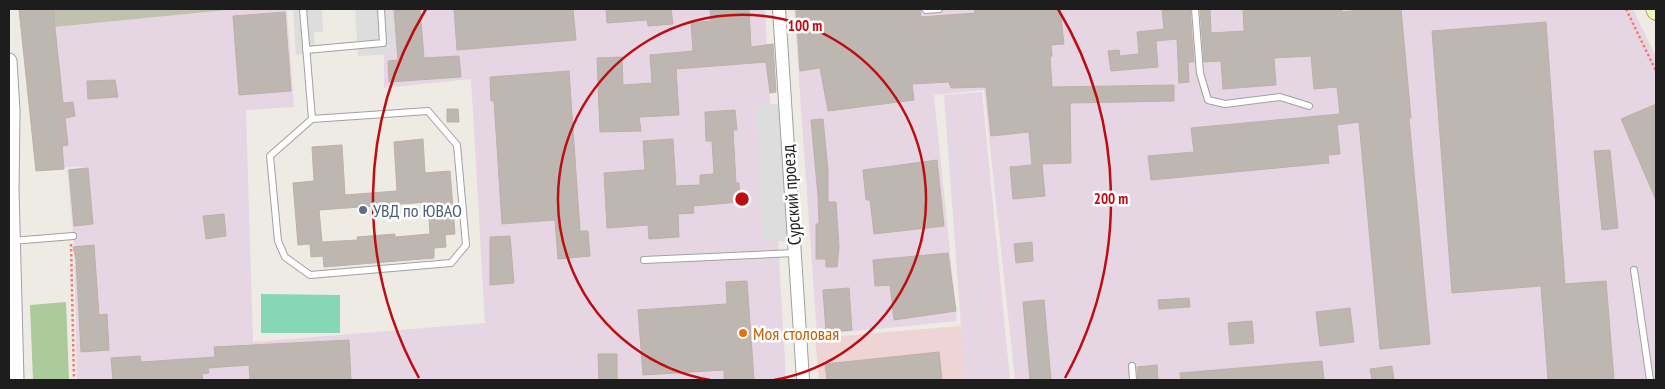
<svg xmlns="http://www.w3.org/2000/svg" width="1665" height="389" viewBox="0 0 1665 389" font-family="'PT Sans Narrow',sans-serif">
  <style>
    .commercial { fill: #eed4d4 }
    .industrial { fill: #e6d6e4 }
    .construction { fill: #c2c1b0 }
    .forest { fill: #abcb9b }
    .pitch { fill: #86d8b5 }
    .parking { fill: #ddd }
    .building { fill: #beb6b0; stroke: #beb0a7; fill-rule: evenodd }
    .lines { fill: none; stroke-linecap: round; stroke-linejoin: round }
    .service-casing { stroke: #a1a1a1; stroke-width: 8 }
    .minor-casing { stroke: #a1a1a1; stroke-width: 14 }
    .tertiary-casing { stroke: #a1a1a1; stroke-width: 17 }
    .secondary-casing { stroke: #666d0b; stroke-width: 19 }
    .path { stroke: #f17a72; stroke-width: 2.5; stroke-dasharray: 2.5 2.5; stroke-linecap: butt }
    .service { stroke: #fff; stroke-width: 6 }
    .minor { stroke: #fff; stroke-width: 12 }
    .tertiary { stroke: #fff; stroke-width: 15 }
    .secondary { stroke: #f4f5ba; stroke-width: 18 }
    .ring { fill: none; stroke: #be0c13; stroke-width: 2.5 }
    .service-dot { fill: #5c6f8a; stroke: #fff; stroke-width: 2 }
    .food-dot { fill: #e8710a; stroke: #fff; stroke-width: 2 }
    .labels { text-anchor: middle; dominant-baseline: central; stroke-width: 5; stroke-linejoin: round; paint-order: stroke }
    .street-label { font-size: 18px; fill: #1d1d1d; stroke: #fff }
    .service-label { font-size: 18px; fill: #4e5e75; stroke: #fff; text-anchor: start }
    .food-label { font-size: 18px; fill: #c56008; stroke: #fff; text-anchor: start }
    .centre { fill: #be0c13; stroke: #fff; stroke-width: 2.5 }
    .ring-label { font-size: 15px; text-anchor: middle; font-weight: bold; fill: #be0c13; stroke: #fff; stroke-width: 5; stroke-linejoin: round; paint-order: stroke }
  </style>
  <rect width="100%" height="100%" fill="#eeeae4"/>
  <!-- commercial -->
  <path class="commercial" d="M961 326 965 380H819L815 338Z"/>
  <!-- industrial -->
  <path class="industrial" d="M19 9H53L56 27 238 9H287L294 107 246 110 253 342 485 323 471 79 384 88V9H765L786 380H77L74 243 67 169 81 168V166L36 171Z
    M794 9H1633L1656 57V380H1015L984 90 934 95 957 321 817 335Z
    M982 92 1010 380H965L944 95Z"/>
  <!-- construction -->
  <path class="construction" d="M53 9H238L55 27Z"/>
  <!-- forest -->
  <path class="forest" d="M66 302 69 380H33L30 305Z"/>
  <!-- pitch -->
  <path class="pitch" d="M261 294 340 295V333H261Z"/>
  <!-- parking -->
  <path class="parking" d="M293 9H322L323 32H314L315 53 296 55Z
    M355 9H392L395 54 358 56Z
    M781 104 788 241 762 242 756 105Z"/>
  <!-- building -->
  <path class="building" d="M19 9H53L63 103 73 102 75 116 65 118 68 145 62 146 64 169 36 171Z
    M394 9H420L424 58 459 56 461 77 389 82 388 61 398 60Z
    M454 9H573L576 40 457 50Z
    M606 9H671L673 24 648 26 647 20 607 23Z
    M710 9H749L751 47 773 44 776 92 770 93 766 62 676 69 679 115 639 117 641 131 600 132 597 58 622 57 623 85 652 83 650 55 693 51 691 23 711 21Z
    M796 9H920L921 17 975 13 974 9H1060L1064 44 1051 45 1052 56 1050 57 1052 87 1174 85V101L1070 103 1071 163 1042 164 1045 196 1013 199 1010 167 1032 165 1029 132 991 136 986 87 951 88 949 82 912 84 914 100 828 111 820 68 800 71Z
    M1162 9H1190L1194 62H1188L1189 82 1179 83 1177 39 1156 41 1158 67 1111 71 1108 51 1119 50 1120 56 1139 54 1137 32 1164 29Z
    M1200 9H1210L1211 33 1244 31 1243 9H1342V12L1370 9H1401L1411 118H1409L1430 344 1380 349 1359 122 1337 125 1340 154 1328 155 1329 163 1151 180 1148 156 1194 152 1191 128 1340 114 1337 87 1314 89 1311 56 1274 58 1276 85 1223 89 1221 61 1204 62Z
    M285 12 291 91 239 95 233 16Z
    M1546 22 1565 284 1606 281 1614 380H1548L1541 286 1452 293 1432 31Z
    M569 71 580 231H588L590 256 558 259 555 220 502 224 494 101H491L490 77Z
    M115 80 118 97 88 99 87 81Z
    M1656 104V200L1621 119Z
    M447 109H458L459 122H447Z
    M735 110 737 130H733L736 183H739L740 202 693 206 694 213 678 214 679 237 649 239 648 225 607 228 604 173 645 170 643 141 673 139 676 186 700 185V175L714 174 712 141H706L705 112Z
    M823 119 828 170V202H836L839 247 837 267H826V259H816V224H819L818 196 811 120Z
    M423 139 425 173 450 171 455 234 445 235 446 247 434 248V258L324 267 323 256 311 257 310 244 298 245 293 183 314 181 312 147 342 145 345 195 397 191 394 142ZM428 202 430 234 395 237V234L357 237 358 240 322 242 319 210Z
    M1610 150 1618 228 1602 230 1594 151Z
    M937 160 944 226 874 234 870 200H866L863 170Z
    M88 168 93 224 74 226 69 170Z
    M224 214 226 236 206 239 203 216Z
    M510 236 514 283 490 285V237Z
    M1032 242 1033 261 1016 263 1014 244Z
    M94 245 99 315 107 314 109 350 81 352 76 259 73 247Z
    M948 253 956 311 894 320 890 285 875 286 873 260Z
    M747 281 754 380H724V370L643 375 638 310 727 304 726 282Z
    M849 288 852 330 826 332 823 290Z
    M1189 298 1190 307 1159 309 1158 300Z
    M1044 300 1051 380H1030L1023 302Z
    M1350 308 1354 342 1320 346 1316 312Z
    M1252 321 1254 343 1230 345 1228 323Z
    M349 340 351 380H250L249 365 208 368 209 373 202 374 203 380H113L111 358 140 356 141 362 215 357 214 347Z
    M939 352 942 380H827L825 364Z
    M598 354H617V380H599Z
    M1322 361 1324 380H1181L1180 373Z
    M1157 365 1158 380H1138L1137 367Z
    M1392 366 1394 380H1372L1370 369Z"/>
  <g class="lines">
    <!-- service casing -->
    <g class="service-casing">
      <path id="service" d="M303 9 312 119 270 156 278 241 285 257 310 275 451 263 466 245 457 145 428 111 312 119
        M925 9 926 10 939 9
        M1195 9 1200 73 1208 100 1225 104 1280 97 1309 106
        M306 50 383 43 381 9
        M12 241 73 236
        M644 260 795 253
        M1634 270 1650 380
        M1132 366 1133 380"/>
    </g>
    <!-- minor casing -->
    <g class="minor-casing">
      <path id="minor" d="M779 9 803 380"/>
    </g>
    <!-- tertiary casing -->
    <g class="tertiary-casing">
      <path id="tertiary" d="M9 61 12 111 11 189 16 380"/>
    </g>
    <!-- secondary casing -->
    <g class="secondary-casing">
      <path id="secondary" d="M1655 9 1656 11"/>
    </g>
    <!-- path -->
    <path class="path" d="M1626 9 1656 71
      M71 244 74 380"/>
    <!-- service -->
    <use href="#service" class="service"/>
    <!-- minor -->
    <use href="#minor" class="minor"/>
    <!-- tertiary -->
    <use href="#tertiary" class="tertiary"/>
    <!-- secondary -->
    <use href="#secondary" class="secondary"/>
  </g>
  <!-- distance rings -->
  <g class="ring">
    <path d="M710 380A184 184 0 1 1 774 380"/>
    <path d="M419 378A369 369 0 0 1 426 9M1058 9A369 369 0 0 1 1065 378"/>
  </g>
  <!-- markers -->
  <circle class="service-dot" cx="363" cy="210" r="5"/>
  <circle class="food-dot" cx="743" cy="333" r="5"/>
  <g class="labels">
    <!-- street labels -->
    <g class="street-label">
      <text transform="translate(791 195) rotate(-94)">Сурский проезд</text>
    </g>
    <!-- service labels -->
    <g class="service-label">
      <text x="373" y="210">УВД по ЮВАО</text>
    </g>
    <!-- food labels -->
    <g class="food-label">
      <text x="753" y="333">Моя столовая</text>
    </g>
  </g>
  <circle cx="742" cy="199" r="8" class="centre"/>
  <g class="ring-label">
    <text x="805" y="31">100 m</text>
    <text x="1111" y="204">200 m</text>
  </g>
  <!-- border -->
  <rect width="1665" height="389" fill="none" stroke="#1d1d1d" stroke-width="20"/>
</svg>
